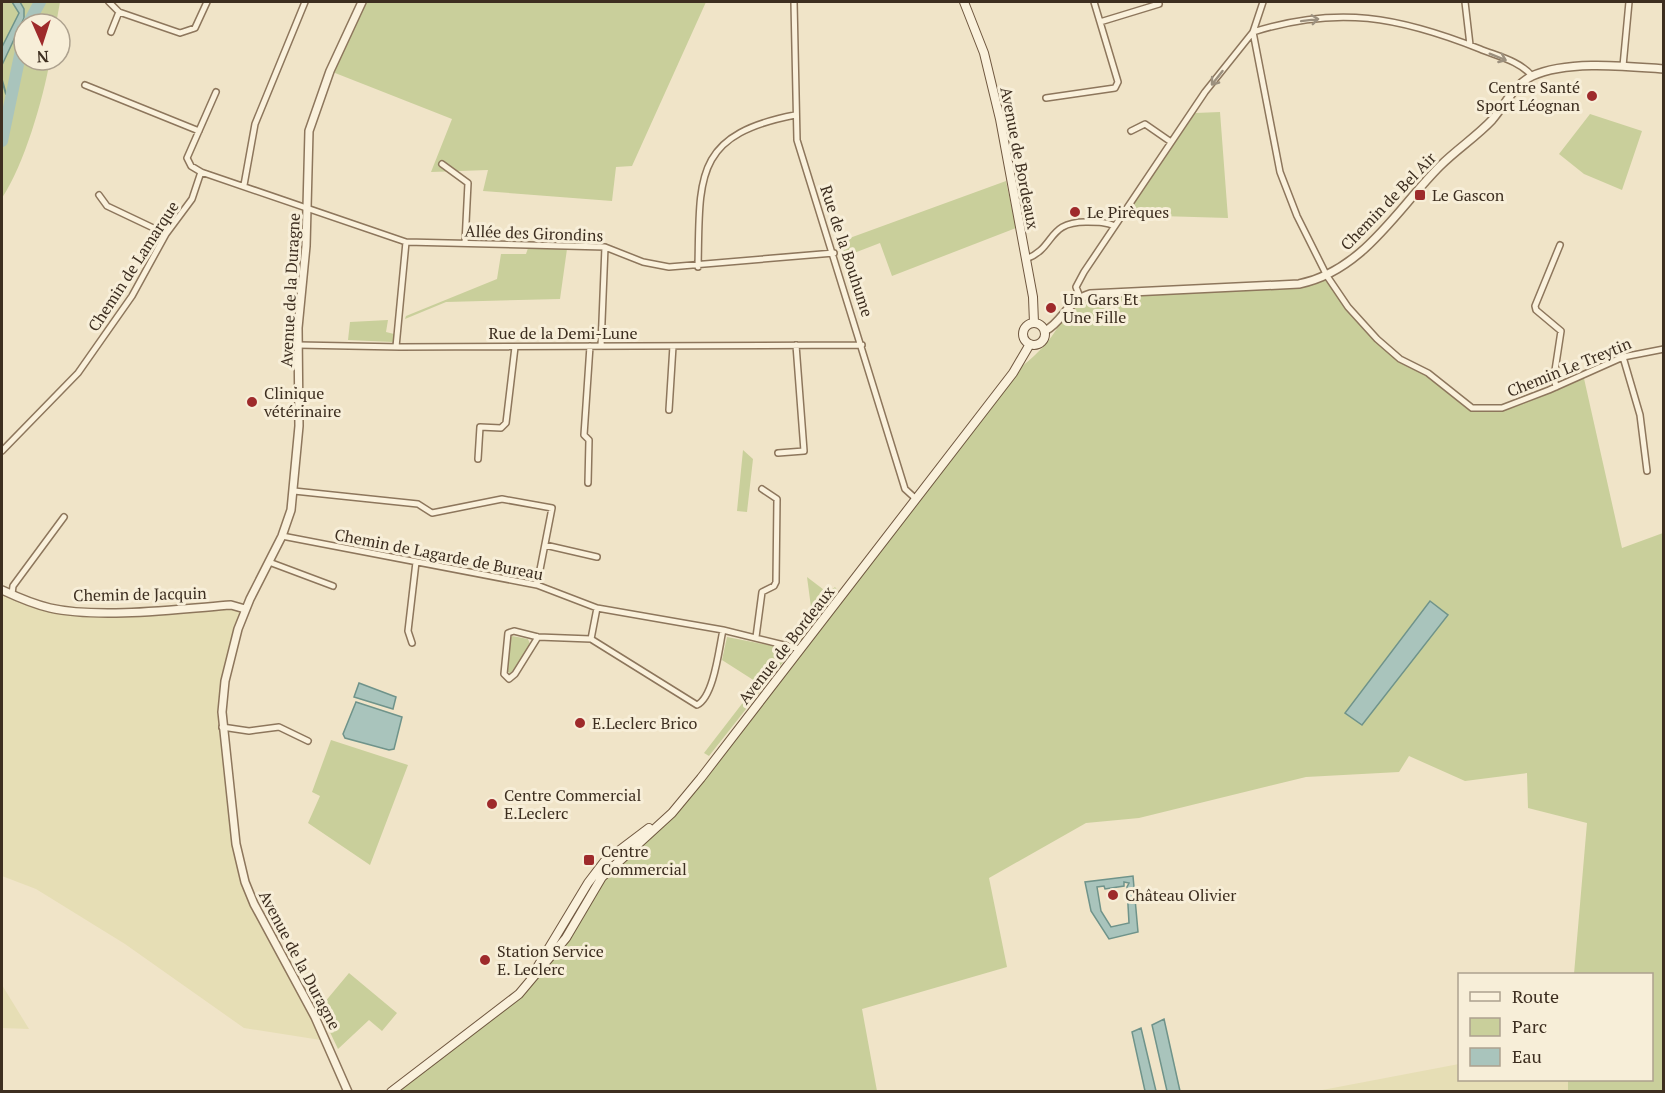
<svg xmlns="http://www.w3.org/2000/svg" width="1665" height="1093" viewBox="0 0 1665 1093" font-family="'PT Serif',serif">
  <style>
    .farmland { fill: #e6deb5 }
    .green { fill: #c9cf9b }
    .water { fill: #a9c4bc; stroke: #6f938a; stroke-width: 1.5; fill-rule: evenodd }
    .lines { fill: none; stroke-linecap: round; stroke-linejoin: round }
    .stream { stroke: #6f938a; stroke-width: 2 }
    .river { stroke: #a9c4bc; stroke-width: 12 }
    .minor-casing { stroke: #8d765c; stroke-width: 8 }
    .tertiary-casing { stroke: #8d765c; stroke-width: 10 }
    .secondary-casing { stroke: #6f573f; stroke-width: 10 }
    .minor { stroke: #faf1dc; stroke-width: 5 }
    .tertiary { stroke: #faf1dc; stroke-width: 7 }
    .secondary { stroke: #faf1dc; stroke-width: 8 }
    .oneway { stroke: #9c907e }
    .poi-dot { fill: #9e2a2b; stroke: #f7eed8; stroke-width: 2 }
    .labels { text-anchor: middle; dominant-baseline: central; stroke-width: 6; stroke-linejoin: round; paint-order: stroke }
    .poi-label { font-size: 16px; fill: #3d2e20; stroke: #f7eed8; text-anchor: start }
    .street-label { font-size: 16px; fill: #3d2e20; stroke: #f7eed8 }
  </style>
  <rect width="100%" height="100%" fill="#f0e4c8"/>
  <!-- farmland -->
  <path class="farmland" d="M2 590 41 605 101 611 231 605 245 609 225 681 224 751 245 882 327 1041 244 1028 125 944 36 889 2 876Z
    M2 985 29 1029 2 1028Z
    M1459 1064 1460 1080H1568V1091H1317Z"/>
  <!-- green -->
  <path class="green" d="M2 2H60L56 24H24V60H50C43 100 24 165 2 198Z
    M362 2H706L632 166 616 167 612 201 483 191 488 170 431 172 452 119 330 71Z
    M1220 112 1228 218 1126 215 1195 113Z
    M1590 114 1642 131 1622 190 1584 174 1559 154Z
    M1006 181 1016 228 892 276 880 243 841 258 836 243Z
    M528 248 567 249 560 299 446 302 405 319 406 316 497 279 501 254H526Z
    M1327 276 1348 307 1400 359 1428 373 1472 408H1502L1583 374 1622 548 1663 533V1091H1568V1080H1652V974H1574L1587 823 1528 808 1527 773 1465 781 1409 756 1399 772 1306 777 1139 818 1086 823 989 878 1007 967 862 1009 877 1091 391 1092 497 1013 530 978 604 862 653 825 684 797 1013 373C1027 363 1041 351 1052 336 1062 322 1066 309 1080 297L1299 284Z
    M388 320 386 332 394 334 393 342 348 340 350 322Z
    M743 450 753 459 747 512 737 511Z
    M807 577 828 593 835 587 838 591 813 622Z
    M512 636 528 639 530 644 511 674 508 672 509 640Z
    M727 637 784 648 788 646 791 652 709 756 704 753 758 683 722 660Z
    M331 740 408 765 370 865 308 823 320 796 312 792Z
    M349 973 397 1013 382 1031 369 1020 338 1049 319 1009Z"/>
  <!-- water -->
  <path class="water" d="M12 2H20L24 9V18L2 65V47L19 13Z
    M1430 601 1448 615 1362 725 1345 713Z
    M359 683 396 697 393 709 354 697Z
    M356 702 402 717 394 749 389 750 345 738 343 734Z
    M1133 876 1138 932 1109 939 1091 911 1085 882ZM1124 882 1129 883 1127 887 1129 923 1111 927 1101 911 1097 887 1104 886 1105 889 1124 886Z
    M1164 1019 1180 1091H1167L1152 1025Z
    M1141 1028 1156 1091H1145L1132 1032Z"/>
  <g class="lines">
    <!-- stream -->
    <path class="stream" d="M2 80 6 94"/>
    <!-- river -->
    <path class="river" d="M28 24 40 2
      M2 141 24 36"/>
    <!-- minor casing -->
    <g class="minor-casing">
      <path id="minor" d="M109 2 119 12 180 33 195 28 207 2
        M794 2 797 140 905 489 916 499
        M1465 2 1470 45
        M1100 22 1159 4
        M111 32 119 12
        M1253 32 1280 172 1297 216 1327 276 1348 307 1377 339 1400 359 1428 373 1472 408H1502L1549 390 1623 357 1664 349
        M1253 32C1338 5 1399 17 1480 49 1497 56 1520 61 1532 76
        M1623 66 1629 2
        M85 85 199 131
        M1046 98 1115 88 1118 82 1094 2
        M1131 131 1145 124 1171 142
        M442 164 468 183 465 243
        M201 172 191 166 187 158 216 92
        M244 185 255 124 305 2
        M99 195 107 206 166 234
        M1026 259C1056 248 1046 221 1088 222 1098 222 1106 222 1115 226
        M698 267C700 177 693 135 795 115
        M1080 297 1076 287 1084 272 1205 92 1253 32 1263 2
        M298 345 400 347 862 345
        M601 346 605 247
        M396 347 406 242
        M1623 357 1640 415 1647 471
        M1556 387 1554 377 1561 331 1536 310 1535 306 1560 245
        M669 410 673 346
        M2 451 78 373 132 296 166 234 192 199 201 172 406 242 605 247 643 262 669 267 834 253
        M778 453 804 451 796 345
        M478 459 480 427 501 428 506 423 515 347
        M588 483 589 440 584 435 590 346
        M294 491 418 504 432 513 502 499 552 508 537 585
        M282 536 537 585 597 608 723 630 800 649
        M545 545 597 557
        M269 562 333 586
        M12 594 13 586 64 517
        M597 608 591 639 697 705C714 697 719 648 723 630
        M538 637 515 674 509 679 504 674 508 633 514 631 538 637 591 639
        M756 637 762 592 774 586 776 582 777 499 762 489
        M412 643 408 631 416 562
        M222 727 249 731 279 727 308 741"/>
    </g>
    <!-- tertiary casing -->
    <g class="tertiary-casing">
      <path id="tertiary" d="M1045 331C1064 321 1066 301 1090 294L1299 284C1363 271 1397 209 1440 166 1457 149 1476 137 1492 120 1504 106 1515 84 1532 76 1567 60 1625 66 1664 69
        M2 590C17 597 33 604 50 608 99 619 180 609 231 605L245 609
        M348 1092 315 1017 254 904 245 882 236 844 222 712 225 681 238 629 250 599 282 536 291 510 299 426 298 328 306 246 309 131 330 71 362 2"/>
    </g>
    <!-- secondary casing -->
    <g class="secondary-casing">
      <path id="secondary" d="M964 2 984 53 1000 119 1033 297 1034 323
        M1023 334a11 11 0 1 1 22 0a11 11 0 1 1-22 0Z
        M535 971 588 883 604 862 649 828
        M391 1092 519 994 566 938 602 877 672 813 701 778 1013 373 1030 344"/>
    </g>
    <!-- minor -->
    <use href="#minor" class="minor"/>
    <!-- tertiary -->
    <use href="#tertiary" class="tertiary"/>
    <!-- secondary -->
    <use href="#secondary" class="secondary"/>
  </g>
  <!-- one-way arrows -->
  <defs><path id="oneway-shaft" d="M-6 0H5M1.5-3L5.5 0L1.5 3" fill="none" stroke-width="1.6" stroke-linecap="round" stroke-linejoin="round" transform="scale(1.5)"/></defs>
  <g class="oneway">
    <use href="#oneway-shaft" transform="translate(1310 20) rotate(-7)"/>
    <use href="#oneway-shaft" transform="translate(1498 57) rotate(22)"/>
    <use href="#oneway-shaft" transform="translate(1217 78) rotate(128)"/>
  </g>
  <!-- markers -->
  <g class="poi-dot">
    <circle cx="1592" cy="96" r="6"/>
    <rect x="1414" y="189" width="12" height="12" rx="3"/>
    <circle cx="1075" cy="212" r="6"/>
    <circle cx="1051" cy="308" r="6"/>
    <circle cx="252" cy="402" r="6"/>
    <circle cx="580" cy="723" r="6"/>
    <circle cx="492" cy="804" r="6"/>
    <rect x="583" y="854" width="12" height="12" rx="3"/>
    <circle cx="1113" cy="895" r="6"/>
    <circle cx="485" cy="960" r="6"/>
  </g>
  <g class="labels">
    <!-- poi labels -->
    <g class="poi-label">
      <text x="1580" y="87" text-anchor="end">Centre Santé<tspan x="1580" dy="18">Sport Léognan</tspan></text>
      <text x="1432" y="195">Le Gascon</text>
      <text x="1087" y="212">Le Pirèques</text>
      <text x="1063" y="299">Un Gars Et<tspan x="1063" dy="18">Une Fille</tspan></text>
      <text x="264" y="393">Clinique<tspan x="264" dy="18">vétérinaire</tspan></text>
      <text x="592" y="723">E.Leclerc Brico</text>
      <text x="504" y="795">Centre Commercial<tspan x="504" dy="18">E.Leclerc</tspan></text>
      <text x="601" y="851">Centre<tspan x="601" dy="18">Commercial</tspan></text>
      <text x="1125" y="895">Château Olivier</text>
      <text x="497" y="951">Station Service<tspan x="497" dy="18">E. Leclerc</tspan></text>
    </g>
    <!-- street labels -->
    <g class="street-label">
      <text transform="translate(1020 158) rotate(79)">Avenue de Bordeaux</text>
      <text transform="translate(1388 201) rotate(-46)">Chemin de Bel Air</text>
      <text transform="translate(534 233) rotate(2)">Allée des Girondins</text>
      <text transform="translate(847 251) rotate(72)">Rue de la Bouhume</text>
      <text transform="translate(133 266) rotate(-57)">Chemin de Lamarque</text>
      <text transform="translate(290 290) rotate(-87)">Avenue de la Duragne</text>
      <text x="563" y="333">Rue de la Demi-Lune</text>
      <text transform="translate(1569 367) rotate(-22)">Chemin Le Treytin</text>
      <text transform="translate(439 554) rotate(11)">Chemin de Lagarde de Bureau</text>
      <text transform="translate(140 594) rotate(-1)">Chemin de Jacquin</text>
      <text transform="translate(786 645) rotate(-52)">Avenue de Bordeaux</text>
      <text transform="translate(300 960) rotate(62)">Avenue de la Duragne</text>
    </g>
  </g>
  <!-- border -->
  <rect width="1665" height="1093" fill="none" stroke="#3d2e20" stroke-width="6"/>
  <!-- legend -->
  <rect x="1458" y="973" width="195" height="108" fill="#f7eed8" stroke="#ada18e" stroke-width="1.5"/>
  <rect x="1470" y="992" width="30" height="9" fill="#faf1dc" stroke="#ada18e" stroke-width="1.5"/>
  <text x="1512" y="1003" font-size="18" fill="#3d2e20">Route</text>
  <rect x="1470" y="1018" width="30" height="18" fill="#c9cf9b" stroke="#ada18e" stroke-width="1.5"/>
  <text x="1512" y="1033" font-size="18" fill="#3d2e20">Parc</text>
  <rect x="1470" y="1048" width="30" height="18" fill="#a9c4bc" stroke="#ada18e" stroke-width="1.5"/>
  <text x="1512" y="1063" font-size="18" fill="#3d2e20">Eau</text>
  <!-- north arrow -->
  <g transform="translate(42 42) rotate(177)"><circle r="28" fill="#f7eed8" stroke="#ada18e" stroke-width="1.5"/>
  <path d="M0-4.5L10 22L0 15L-10 22Z" fill="#9e2a2b"/>
  <text y="-9" font-size="16" font-weight="bold" text-anchor="middle" fill="#3d2e20">N</text>
  </g>
</svg>
